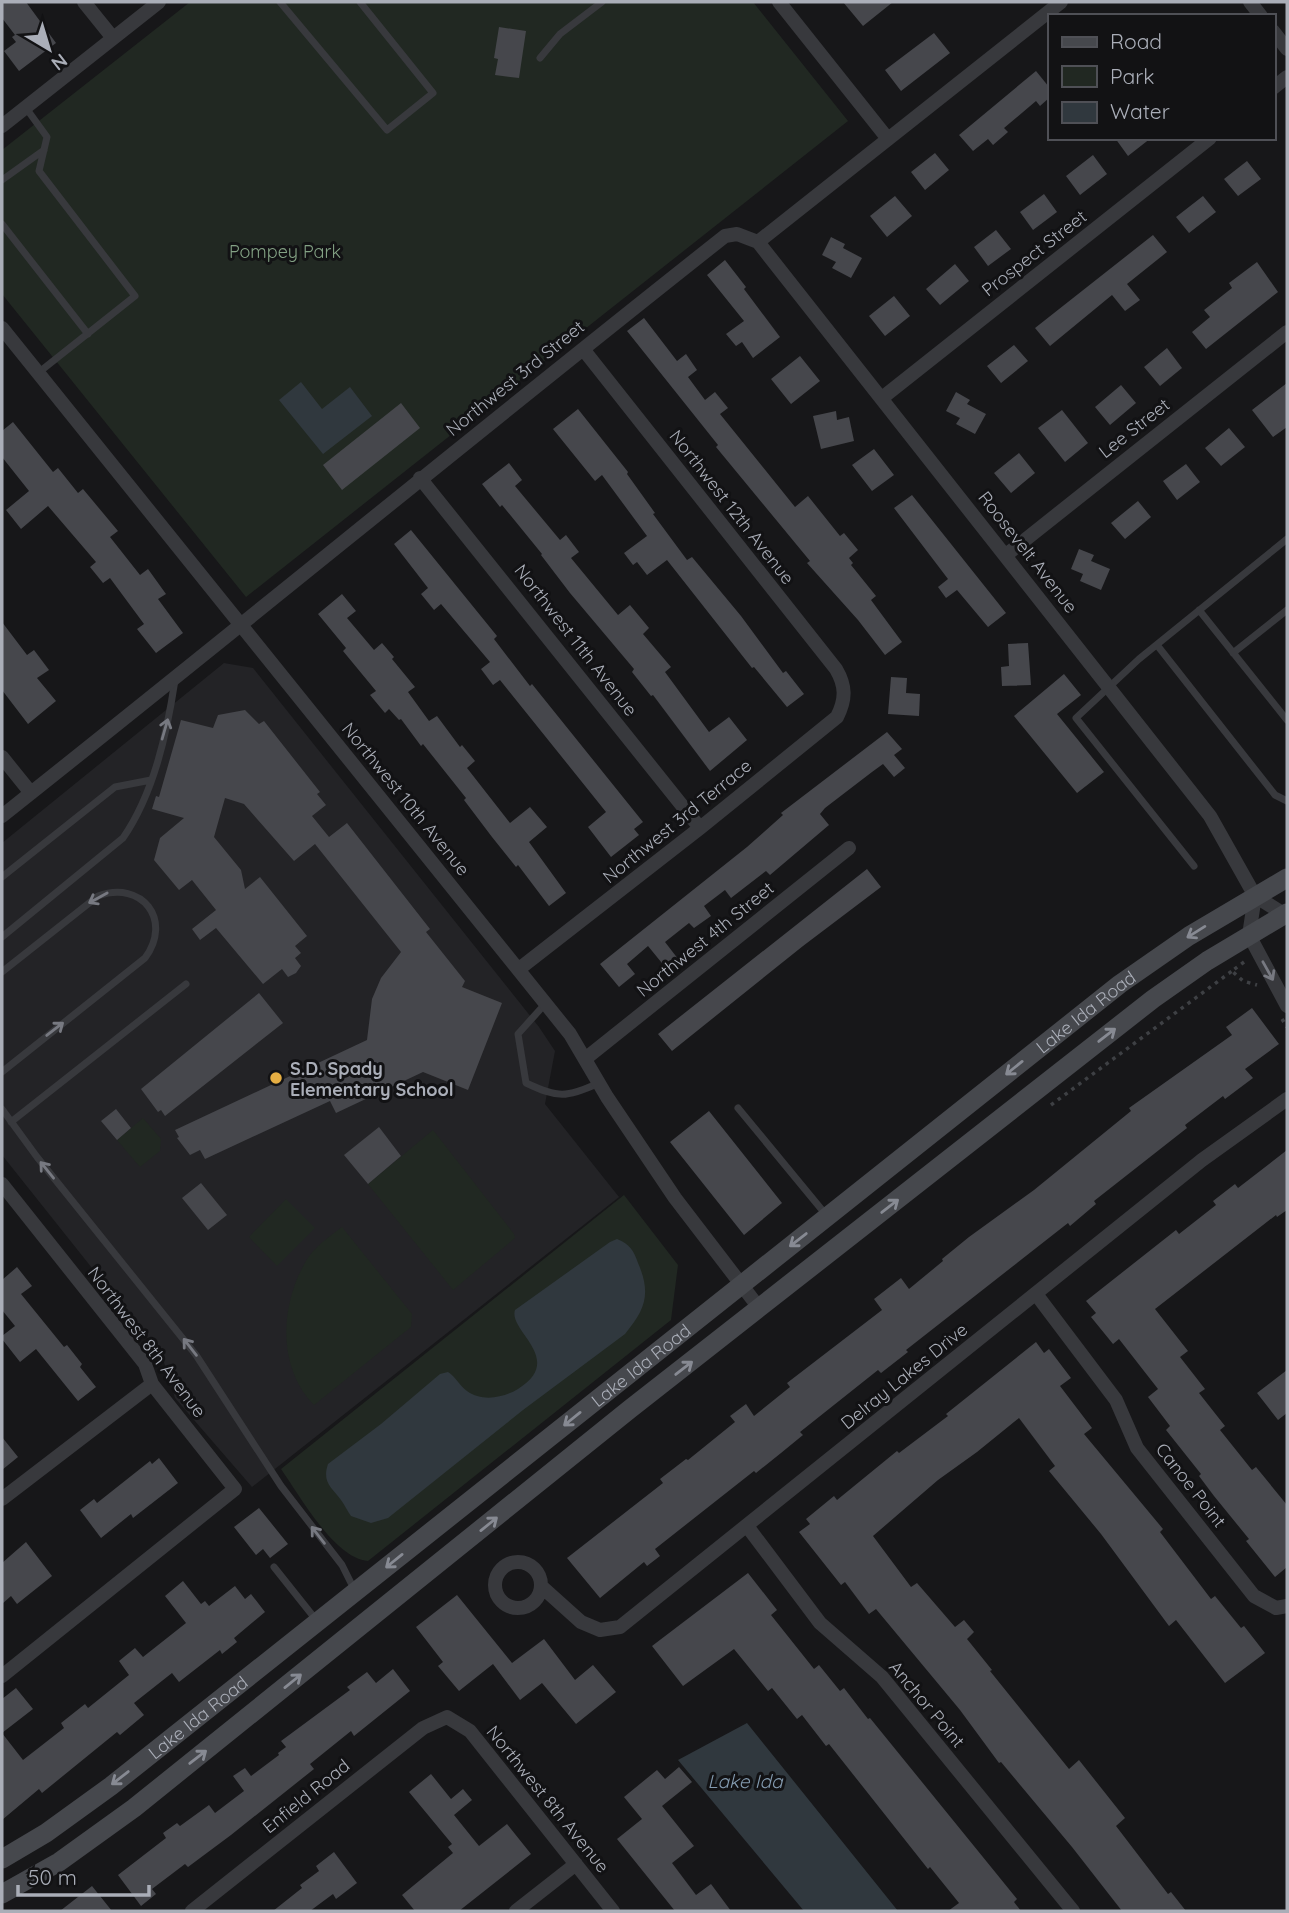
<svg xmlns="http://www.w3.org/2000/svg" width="1289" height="1913" viewBox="0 0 1289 1913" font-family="Quicksand,sans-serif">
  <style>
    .built { fill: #232326 }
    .green { fill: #212822 }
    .water { fill: #30383e }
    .building { fill: #46474c }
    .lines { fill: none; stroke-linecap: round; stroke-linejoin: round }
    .path { stroke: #3e4044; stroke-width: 3.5; stroke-dasharray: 3.5 5; stroke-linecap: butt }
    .lane { stroke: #38393d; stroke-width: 7 }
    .street { stroke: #38393d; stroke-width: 14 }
    .secondary { stroke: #46484d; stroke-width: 19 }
    .oneway { stroke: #777981 }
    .oneway2 { stroke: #878a93 }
    .poi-dot { fill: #e5ae43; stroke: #121214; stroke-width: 2.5 }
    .labels { text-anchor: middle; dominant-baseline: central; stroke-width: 6; stroke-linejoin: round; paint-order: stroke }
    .park-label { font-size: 18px; fill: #83a184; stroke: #121214 }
    .street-label { font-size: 18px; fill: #aaaeb8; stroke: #121214 }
    .poi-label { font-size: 18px; font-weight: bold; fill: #aaaeb8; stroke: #121214; text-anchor: start }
    .water-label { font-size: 19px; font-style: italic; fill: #849bb0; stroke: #121214 }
  </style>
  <rect width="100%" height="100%" fill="#171719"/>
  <!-- built -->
  <path class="built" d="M224 663 253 668 539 1027 555 1051 545 1104 619 1197 252 1487 175 1398 162 1356 2 1155V843Z"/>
  <!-- green -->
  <path class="green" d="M190 2H753L848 121 246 597 2 294V150Z
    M143 1118 161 1139 160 1151 140 1167 117 1140Z
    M433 1130 514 1234 515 1238 453 1290 368 1184Z
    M624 1195 678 1265 671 1320 368 1561C334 1558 300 1496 281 1469Z
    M286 1199 315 1228 277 1266 249 1237Z
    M342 1227 412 1314 411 1327 314 1405C277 1367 280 1305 306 1261 314 1247 329 1237 342 1227Z"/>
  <!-- water -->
  <path class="water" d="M301 382 322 409 350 387 372 416 323 454 279 400Z
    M617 1239C630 1244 634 1251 638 1263 651 1293 646 1309 625 1334L523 1410 388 1518 371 1523 351 1516C347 1511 345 1505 341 1500 331 1487 322 1482 328 1464L381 1424 440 1374 448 1372C456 1377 459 1385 467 1391 482 1402 503 1398 518 1389 566 1359 508 1331 515 1310L610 1242Z
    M747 1723 898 1911H804L678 1760Z"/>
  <!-- building -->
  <path class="building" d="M2 2H26L56 43 19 71 4 51 16 42 12 37 15 35 2 18Z
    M843 2H893L863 26Z
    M499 27 526 31 519 78 495 75 498 59 494 58Z
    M934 33 950 53 901 91 885 70Z
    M1036 71 1049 87V98L1040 106 1036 101 1004 128 1008 132 993 145 988 139 973 151 959 135Z
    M1115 138H1151L1128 156Z
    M935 153 949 170 925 190 911 172Z
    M1093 155 1107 174 1080 195 1066 176Z
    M1247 161 1261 179 1238 196 1224 179Z
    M1044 194 1057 212 1033 230 1020 212Z
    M895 196 912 216 887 237 870 216Z
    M1203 196 1216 212 1189 233 1176 217Z
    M996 230 1011 249 988 266 974 247Z
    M1153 235 1167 252 1127 284 1140 300 1125 311 1112 295 1050 346 1035 328Z
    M831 237 845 244 843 248 862 258 851 278 832 268 836 262 822 255Z
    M725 260 746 287 744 289 780 337 753 358 742 342 736 346 726 334 744 321 707 275Z
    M1257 262 1278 292 1206 349 1192 332 1210 317 1204 310 1232 288 1229 283Z
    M955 264 969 281 940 305 926 289Z
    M894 296 910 316 885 336 869 316Z
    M644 318 677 361 686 354 697 370 688 377 705 400 715 392 728 408 720 414 795 507 808 496 840 536 844 533 858 550 849 558 853 563 851 565 876 596 871 600 902 642 885 655 858 620 807 563 810 561 716 447 718 445 627 331Z
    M1014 345 1028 361 1001 383 987 366Z
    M1167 348 1182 368 1160 386 1144 367Z
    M800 356 820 381 791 404 771 379Z
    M1287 383V427L1273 437 1252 410Z
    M1121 385 1136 403 1110 425 1095 407Z
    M956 392 970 400 967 404 986 414 975 434 956 424 960 418 946 411Z
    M401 403 420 428 342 490 323 465Z
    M578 409 628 472 627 474 655 513 653 514 687 560 692 557 741 616 783 673 786 671 804 694 787 707 754 667 752 668 667 560 647 575 637 562 633 565 624 553 647 536 602 475 595 481 553 429Z
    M1062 410 1088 443 1065 462 1038 428Z
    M836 411 837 420 849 417 854 441 821 449 813 416Z
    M13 422 53 472 58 468 78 493 83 489 118 531 110 537 140 575 148 569 166 594 158 599 183 633 156 653 137 629 144 624 110 578 103 583 90 567 96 562 48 506 21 529 6 510 29 491 2 457V431Z
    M1229 428 1245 447 1221 466 1205 448Z
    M874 449 894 475 872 491 852 465Z
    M1019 453 1035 473 1011 493 994 473Z
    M509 463 522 480 515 486 560 540 566 535 579 552 571 558 618 615 630 605 649 628 643 634 671 667 665 672 709 732 729 717 747 740 710 771 653 695 651 696 632 672 634 669 570 593 541 555 542 554 502 505 500 507 482 484Z
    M1186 464 1200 482 1177 500 1163 481Z
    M912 495 1006 613 988 627 957 590 946 598 938 587 948 579 894 508Z
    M1138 501 1151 517 1125 539 1111 523Z
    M411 530 497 636 494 639 530 686 532 684 643 822 634 829 639 835 611 857 588 827 606 812 500 680 493 685 481 669 490 662 441 604 434 610 421 594 428 588 394 544Z
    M1079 549 1094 555 1091 561 1110 569 1101 590 1080 581 1083 574 1071 569Z
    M342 594 356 611 347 618 374 650 382 643 394 657 392 659 415 687 408 692 429 721 437 716 460 747 462 745 475 761 467 768 510 823 530 807 547 827 529 842 566 893 549 906 518 865 516 867 492 837 464 800 466 798 423 744 421 746 401 719 399 720 389 709 385 713 370 695 376 691 343 651 346 648 318 614Z
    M2 622 27 655 34 650 49 670 37 678 56 701 28 724 2 690Z
    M1028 643 1031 685 1002 686 1001 667 1009 666 1008 644Z
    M1064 674 1081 695 1057 714 1104 772 1077 793 1014 716Z
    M891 677 907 678 906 693 920 694 919 716 888 714Z
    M245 710 259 724 264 721 320 792 317 794 326 805 312 816 329 837 347 823 430 929 426 932 465 981 462 987 502 1003 468 1090 423 1072 336 1113 330 1101 205 1159 200 1150 190 1155 177 1138 179 1137 175 1130 367 1040 372 999 381 978 401 952 315 844 294 861 244 804 225 798 214 837 241 870 245 889 260 877 307 936 295 946 301 953 295 958 301 966 296 973 288 977 282 969 263 984 216 928 200 940 192 929 216 910 192 880 179 890 154 860 160 838 184 818 152 809 156 796 159 797 181 720 213 728 218 715Z
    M887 732 902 749 894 755 905 768 894 777 883 764 872 772 825 808 820 814 829 825 770 875 766 871 731 898 725 890 704 906 711 916 694 928 689 923 665 942 682 964 670 973 648 946 627 964 635 974 619 987 600 964 747 847 783 815 781 813Z
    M867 869 881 887 803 946 672 1051 658 1034Z
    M259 993 283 1023 165 1116 161 1110 158 1112 141 1089Z
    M1252 1008 1279 1044 1245 1069 1253 1078 1225 1099 1223 1096 1185 1125 1187 1128 1094 1201 1096 1204 1070 1226 1068 1223 906 1350 908 1352 881 1373 878 1370 800 1432 803 1435 781 1453 756 1473 754 1471 655 1549 660 1556 647 1566 644 1562 600 1598 567 1558 663 1483 660 1479 686 1459 688 1460 735 1422 730 1416 746 1404 754 1416 790 1387 787 1383 882 1310 874 1299 901 1278 909 1289 943 1261 942 1259 969 1237 1034 1190 1131 1111 1129 1108 1232 1035 1226 1027Z
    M116 1109 131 1128 117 1140 101 1121Z
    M709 1111 782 1203 744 1235 670 1142Z
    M379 1127 401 1156 368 1184 344 1155Z
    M1287 1150V1210L1277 1217 1276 1215 1155 1309 1188 1351 1180 1357 1205 1389 1199 1393 1225 1426 1220 1430 1252 1470 1256 1467 1287 1505V1567L1275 1577 1246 1541 1249 1539 1214 1496 1199 1476 1201 1474 1166 1430 1170 1426 1148 1397 1158 1389 1119 1339 1113 1344 1091 1317 1096 1313 1086 1301 1176 1230 1179 1234 1216 1205 1213 1201 1235 1184 1238 1188Z
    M201 1183 227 1215 208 1230 182 1198Z
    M17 1267 32 1286 21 1294 64 1347 67 1345 82 1364 80 1367 96 1387 78 1401 36 1349 20 1362 2 1339V1336L15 1326 2 1310V1280Z
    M1036 1342 1044 1353 1049 1349 1071 1378 1060 1386 1092 1428 1084 1434 1163 1529 1160 1532 1211 1599 1215 1596 1241 1628 1244 1626 1265 1653 1225 1683 1176 1620 1169 1626 1101 1534 1049 1471 1055 1466 1019 1418 977 1452 938 1480 873 1536 911 1587 917 1583 955 1627 964 1620 974 1632 967 1639 992 1670 990 1671 1069 1769 1079 1760 1125 1818 1116 1826 1168 1894 1171 1892 1186 1911H1122L1072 1847 1001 1762 999 1763 960 1710 876 1609 869 1614 845 1582 841 1585 799 1532 810 1524 806 1519 834 1496 837 1500 897 1451 899 1453 948 1416 946 1414Z
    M1287 1370V1413L1278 1420 1257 1393Z
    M2 1437 18 1457 2 1470Z
    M159 1458 178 1483 133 1518 131 1514 101 1538 80 1510 94 1499 97 1503 150 1461 152 1464Z
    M259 1508 288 1544 270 1558 263 1549 256 1555 234 1527Z
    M26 1542 52 1576 17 1604 11 1596 2 1604V1563Z
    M748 1573 777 1610 771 1615 814 1669 819 1665 840 1691 844 1688 868 1719 870 1718 1017 1899 1014 1902 1021 1911H948L959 1903 930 1867 928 1869 829 1744 826 1746 802 1715 797 1719 772 1688 768 1691 734 1649 683 1686 652 1646Z
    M183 1581 201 1604 205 1601 209 1606 235 1586 245 1599 251 1594 265 1612 234 1638 237 1642 222 1654 220 1650 179 1682 172 1673 134 1703 144 1715 120 1735 117 1732 42 1793 39 1789 2 1820V1699L16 1688 33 1709 2 1733 23 1760 64 1728 61 1723 85 1704 88 1708 129 1675 119 1661 135 1648 143 1657 186 1623 165 1596Z
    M457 1595 512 1663 544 1639 575 1680 593 1665 616 1692 576 1724 542 1683 520 1700 493 1664 459 1691 438 1666 443 1662 416 1627Z
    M393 1669 410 1691 354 1736 351 1731 310 1764 314 1769 231 1835 188 1867 185 1864 152 1889 156 1894 141 1906 118 1875 166 1838 163 1833 177 1823 180 1826 209 1805 215 1813 244 1791 233 1776 245 1768 251 1776 279 1755 278 1753 286 1747 281 1741 350 1690 347 1687 367 1672 376 1683Z
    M679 1767 692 1782 662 1806 694 1846 672 1863 696 1895 711 1884 731 1911H675L617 1839 642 1819 624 1797 657 1770 665 1779Z
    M431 1774 451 1799 463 1789 472 1800 454 1815 479 1846 507 1824 531 1854 459 1911H415L402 1895 453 1853 448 1847 452 1844 409 1792Z
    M334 1852 357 1883 336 1899 333 1894 310 1911H273L302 1888 300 1885 319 1871 316 1866Z
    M92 1886 112 1911H60Z"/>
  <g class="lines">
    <!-- path -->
    <path class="path" d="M1244 962 1232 971 1243 981 1257 985
      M1282 1019 1287 1027
      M1051 1105 1232 971"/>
    <!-- lane -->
    <path class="lane" d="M280 2 387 130 433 93 360 2
      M540 58 560 34 602 2
      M26 108 47 137 39 171 135 296 38 373
      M2 180 44 150
      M2 224 88 334
      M1199 610 1287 720
      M1157 645 1275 795 1287 801
      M1233 653 1287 610
      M1194 866 1076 718 1139 659 1287 539
      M2 877 115 787 151 780
      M2 937 123 838C154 793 167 733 175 680
      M2 972 98 896C142 880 173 920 145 958L2 1072
      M545 1004 518 1034 526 1083C558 1098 566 1098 599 1083
      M738 1108 827 1216
      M2 1109 37 1157 196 1355 281 1486 342 1565 355 1591
      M11 1122 186 984
      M274 1567 317 1621"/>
    <!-- street -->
    <path class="street" d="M84 2 113 38
      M779 2 888 139
      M1250 2 1261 16
      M1273 31 1287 49
      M1273 88 1287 77
      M2 126 159 2
      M758 242 1210 816 1255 896 1287 916
      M758 242 1061 2
      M2 328 570 1034 607 1097 675 1198 760 1309
      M882 398 1210 138
      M420 478 700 828
      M1006 555 1287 332
      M2 757 31 793
      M2 816C244 624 482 428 725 236L737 234 758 242
      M1255 896 1249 935 1287 1006
      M519 969 700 828 837 717C846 699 846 686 836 669L583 349
      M585 1059 849 848
      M2 1184 145 1364 152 1384 235 1489 2 1676
      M1036 1294 1116 1400 1137 1448 1254 1596 1276 1608 1287 1606
      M2 1499 152 1384
      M747 1526 820 1623 882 1677 1073 1911
      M495 1585a23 23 0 1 1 46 0a23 23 0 1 1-46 0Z
      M542 1587 581 1622 600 1630 620 1627 1202 1160 1287 1099
      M192 1911 423 1728 447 1717 470 1731 613 1911
      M516 1911 576 1864"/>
    <!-- secondary -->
    <g class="secondary">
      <path id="s1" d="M2 1859 46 1833 111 1786 1120 984 1189 936 1287 878"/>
      <path d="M2 1894 59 1862 134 1808 630 1409 1153 999 1207 961 1287 913"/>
    </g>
  </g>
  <!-- one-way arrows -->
  <defs><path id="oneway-shaft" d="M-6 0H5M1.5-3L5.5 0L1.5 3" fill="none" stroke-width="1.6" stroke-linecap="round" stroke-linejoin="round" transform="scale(1.75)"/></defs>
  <g class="oneway">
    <use href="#oneway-shaft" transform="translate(165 729) rotate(-74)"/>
    <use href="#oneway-shaft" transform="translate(98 898) rotate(151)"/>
    <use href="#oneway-shaft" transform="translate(1268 971) rotate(61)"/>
    <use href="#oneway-shaft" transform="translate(55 1029) rotate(-38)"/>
    <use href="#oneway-shaft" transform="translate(47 1170) rotate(-129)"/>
    <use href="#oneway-shaft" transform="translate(190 1347) rotate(-128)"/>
    <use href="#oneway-shaft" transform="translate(318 1535) rotate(-128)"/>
  </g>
  <g class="oneway2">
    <use href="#oneway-shaft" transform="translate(1196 932) rotate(148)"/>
    <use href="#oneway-shaft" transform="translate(1107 1035) rotate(-38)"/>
    <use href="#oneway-shaft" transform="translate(1014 1068) rotate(141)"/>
    <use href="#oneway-shaft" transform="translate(890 1206) rotate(-38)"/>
    <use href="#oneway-shaft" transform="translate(798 1240) rotate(142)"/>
    <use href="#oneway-shaft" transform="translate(684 1368) rotate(-38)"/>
    <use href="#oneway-shaft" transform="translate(572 1419) rotate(141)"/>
    <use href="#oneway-shaft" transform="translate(489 1524) rotate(-39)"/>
    <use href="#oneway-shaft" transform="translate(394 1561) rotate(141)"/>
    <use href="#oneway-shaft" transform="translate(293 1681) rotate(-39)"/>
    <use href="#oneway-shaft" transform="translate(198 1757) rotate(-38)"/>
    <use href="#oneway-shaft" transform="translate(120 1778) rotate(142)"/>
  </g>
  <!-- markers -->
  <circle class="poi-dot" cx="276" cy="1078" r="7"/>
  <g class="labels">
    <!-- park labels -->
    <g class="park-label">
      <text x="285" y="251">Pompey Park</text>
    </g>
    <!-- street labels -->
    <g class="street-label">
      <text transform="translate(1034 253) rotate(-38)">Prospect Street</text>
      <text transform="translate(515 378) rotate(-39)">Northwest 3rd Street</text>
      <text transform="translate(1134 428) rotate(-38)">Lee Street</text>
      <text transform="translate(732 507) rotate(52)">Northwest 12th Avenue</text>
      <text transform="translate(1028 552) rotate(52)">Roosevelt Avenue</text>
      <text transform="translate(576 640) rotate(52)">Northwest 11th Avenue</text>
      <text transform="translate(406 799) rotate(51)">Northwest 10th Avenue</text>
      <text transform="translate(677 821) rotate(-39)">Northwest 3rd Terrace</text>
      <text transform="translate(705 939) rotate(-39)">Northwest 4th Street</text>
      <text stroke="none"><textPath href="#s1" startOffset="1376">Lake Ida Road</textPath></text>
      <text transform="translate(147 1342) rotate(53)">Northwest 8th Avenue</text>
      <text stroke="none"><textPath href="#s1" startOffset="808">Lake Ida Road</textPath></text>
      <text transform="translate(904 1376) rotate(-39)">Delray Lakes Drive</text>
      <text transform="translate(1191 1485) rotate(52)">Canoe Point</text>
      <text transform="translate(927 1704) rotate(50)">Anchor Point</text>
      <text stroke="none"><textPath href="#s1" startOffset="242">Lake Ida Road</textPath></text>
      <text transform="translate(306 1796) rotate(-39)">Enfield Road</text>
      <text transform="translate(548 1799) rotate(51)">Northwest 8th Avenue</text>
    </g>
    <!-- poi labels -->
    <g class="poi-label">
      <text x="290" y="1068">S.D. Spady<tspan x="290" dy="21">Elementary School</tspan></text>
    </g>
    <!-- water labels -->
    <g class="water-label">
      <text x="745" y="1781">Lake Ida</text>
    </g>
  </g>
  <!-- border -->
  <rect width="1289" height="1913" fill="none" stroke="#aaaeb8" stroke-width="7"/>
  <!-- legend -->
  <rect x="1048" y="14" width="228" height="126" fill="#121214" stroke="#4f5056" stroke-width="2"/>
  <rect x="1062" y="37" width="35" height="10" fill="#46484d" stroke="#4f5056" stroke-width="2"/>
  <text x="1110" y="49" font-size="21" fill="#aaaeb8">Road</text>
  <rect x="1062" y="66" width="35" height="21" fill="#212822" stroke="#4f5056" stroke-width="2"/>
  <text x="1110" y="84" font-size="21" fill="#aaaeb8">Park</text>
  <rect x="1062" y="102" width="35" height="21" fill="#30383e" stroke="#4f5056" stroke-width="2"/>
  <text x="1110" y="119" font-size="21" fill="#aaaeb8">Water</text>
  <!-- north arrow -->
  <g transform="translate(49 49) rotate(142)" stroke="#121214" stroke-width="5" paint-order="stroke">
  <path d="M0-5L12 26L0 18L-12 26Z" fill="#aaaeb8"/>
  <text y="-10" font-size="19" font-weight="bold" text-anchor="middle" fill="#aaaeb8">N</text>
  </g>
  <!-- scale -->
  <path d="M18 1885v10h131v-10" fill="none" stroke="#aaaeb8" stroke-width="3.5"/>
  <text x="28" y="1885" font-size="21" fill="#aaaeb8" stroke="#121214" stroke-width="5" paint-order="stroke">50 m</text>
</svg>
